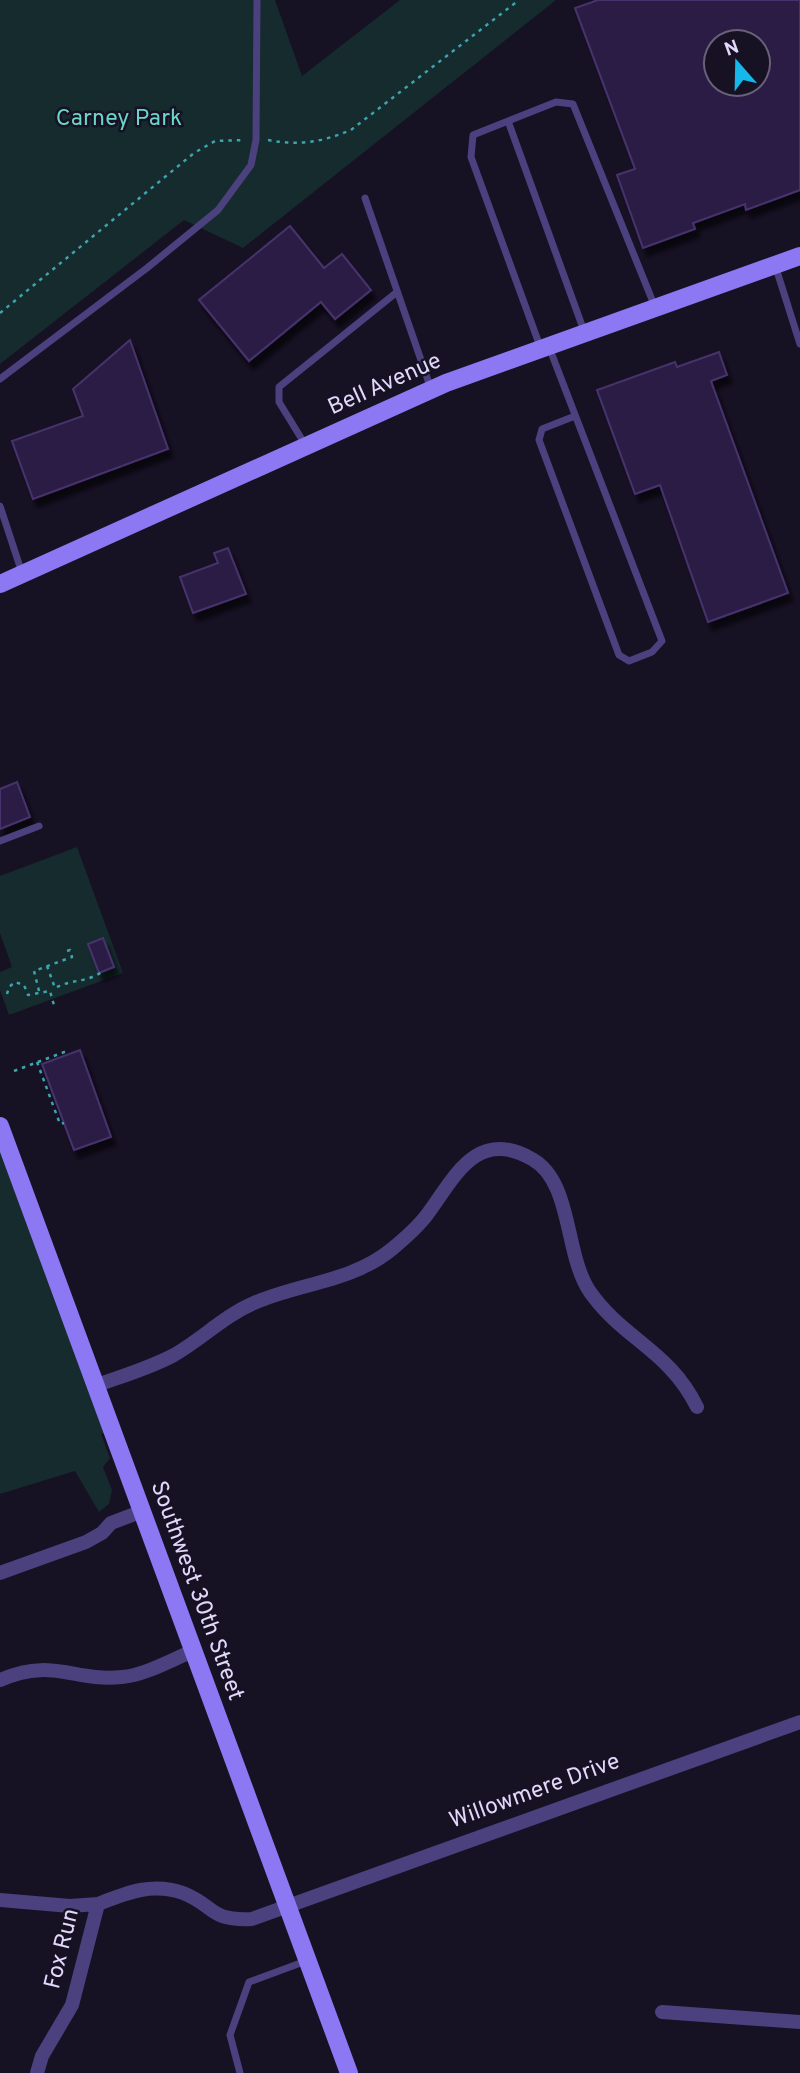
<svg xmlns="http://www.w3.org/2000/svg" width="800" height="2073" viewBox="0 0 800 2073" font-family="Overpass,sans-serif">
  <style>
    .green { fill: #152b2e }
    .building { fill: #2b1f44; stroke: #47336d; stroke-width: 2; fill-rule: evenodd; filter: url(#shadow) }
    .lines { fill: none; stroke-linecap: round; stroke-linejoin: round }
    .path { stroke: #3ba4ad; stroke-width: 2.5; stroke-dasharray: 3.5 5; stroke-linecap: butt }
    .lane { stroke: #4b417f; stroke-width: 7 }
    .street { stroke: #4b417f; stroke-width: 14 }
    .secondary { stroke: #8c78f3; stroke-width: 18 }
    .labels { text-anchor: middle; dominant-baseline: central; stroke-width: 5; stroke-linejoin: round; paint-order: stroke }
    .park-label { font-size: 23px; fill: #6ad5c9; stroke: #171124 }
    .street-label { font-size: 23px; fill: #e1d8fb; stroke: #171124 }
  </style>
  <defs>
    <filter id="shadow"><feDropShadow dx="4.5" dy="8" stdDeviation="2" flood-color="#0009"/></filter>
  </defs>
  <rect width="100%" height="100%" fill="#171124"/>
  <!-- green -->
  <path class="green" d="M0 0H275L302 76 400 0H556L243 248 184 220 0 364Z
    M77 847 123 973 9 1015 0 990V972L12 967 0 933V876Z
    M0 1128 110 1431 101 1434 110 1458 103 1467 112 1490 109 1504 99 1512 75 1471 0 1494Z"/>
  <!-- building -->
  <path class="building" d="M598 0H800V190L746 210 745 204 693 223 695 229 643 248 617 175 635 169 575 8ZM716 42H758V84H716Z
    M290 226 324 268 342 254 371 290 335 319 321 302 249 361 199 300Z
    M130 340 168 449 33 499 12 441 83 416 73 389Z
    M719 352 727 375 711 381 788 593 708 622 660 485 635 494 597 390 675 362 677 367Z
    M228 548 246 594 193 613 180 577 218 563 214 553Z
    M17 782 30 817 0 829V789Z
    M103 938 114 967 99 973 88 944Z
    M80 1050 111 1137 74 1150 42 1064Z"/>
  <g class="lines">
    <!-- path -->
    <path class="path" d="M268 140C299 146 322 142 351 130L519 0
      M0 313 194 153 215 141 244 140
      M47 966 55 988C71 979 87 983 103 971
      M39 991 34 971 72 957 70 950 64 952
      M7 994 9 987 15 982 24 985 28 995 50 991 55 1009
      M37 1062 60 1124 64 1123
      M14 1071 67 1051"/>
    <!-- lane -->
    <path class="lane" d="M508 121 584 331
      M365 198 431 389
      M775 265 800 344
      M549 347 662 641 652 652 629 661 619 655 539 440 542 429 575 416
      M541 349 471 157 473 135 556 102 573 104 655 307
      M0 379 147 268 218 210 251 165 256 140 257 0
      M306 446 279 402V387L397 292
      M0 506 22 573
      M0 841 39 826
      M240 2073 230 2035 249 1982 306 1961"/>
    <!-- street -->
    <path class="street" d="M95 1386C122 1376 150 1368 174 1355 202 1339 224 1316 254 1303 300 1283 352 1282 392 1249 404 1239 416 1229 426 1216 453 1181 475 1126 532 1159 573 1182 564 1254 590 1292 624 1340 669 1350 697 1407
      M0 1573 86 1542 102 1533 111 1523 140 1512
      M0 1680C53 1657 73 1682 122 1677 145 1675 171 1660 193 1651
      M0 1900 70 1906 98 1904
      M662 2012 800 2022
      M37 2073 42 2056 72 2005 98 1904C126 1893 152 1882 183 1893 216 1906 208 1921 252 1919L800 1722"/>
    <!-- secondary -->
    <path class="secondary" d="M0 584 446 383 800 256
      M0 1126 349 2073"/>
  </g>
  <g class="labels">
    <!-- park labels -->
    <g class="park-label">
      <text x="119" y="119">Carney Park</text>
    </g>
    <!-- street labels -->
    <g class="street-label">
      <text transform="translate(385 385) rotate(-24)">Bell Avenue</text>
      <text transform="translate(196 1591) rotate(70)">Southwest 30th Street</text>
      <text transform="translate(535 1792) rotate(-20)">Willowmere Drive</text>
      <text transform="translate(63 1949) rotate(-76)">Fox Run</text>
    </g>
  </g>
  <!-- north arrow -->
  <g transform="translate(737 63) rotate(340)"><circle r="33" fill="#171124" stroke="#68617a" stroke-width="2"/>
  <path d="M0-5L12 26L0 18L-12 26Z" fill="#16b8e9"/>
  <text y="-10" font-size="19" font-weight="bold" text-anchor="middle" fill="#e1d8fb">N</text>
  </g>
</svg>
